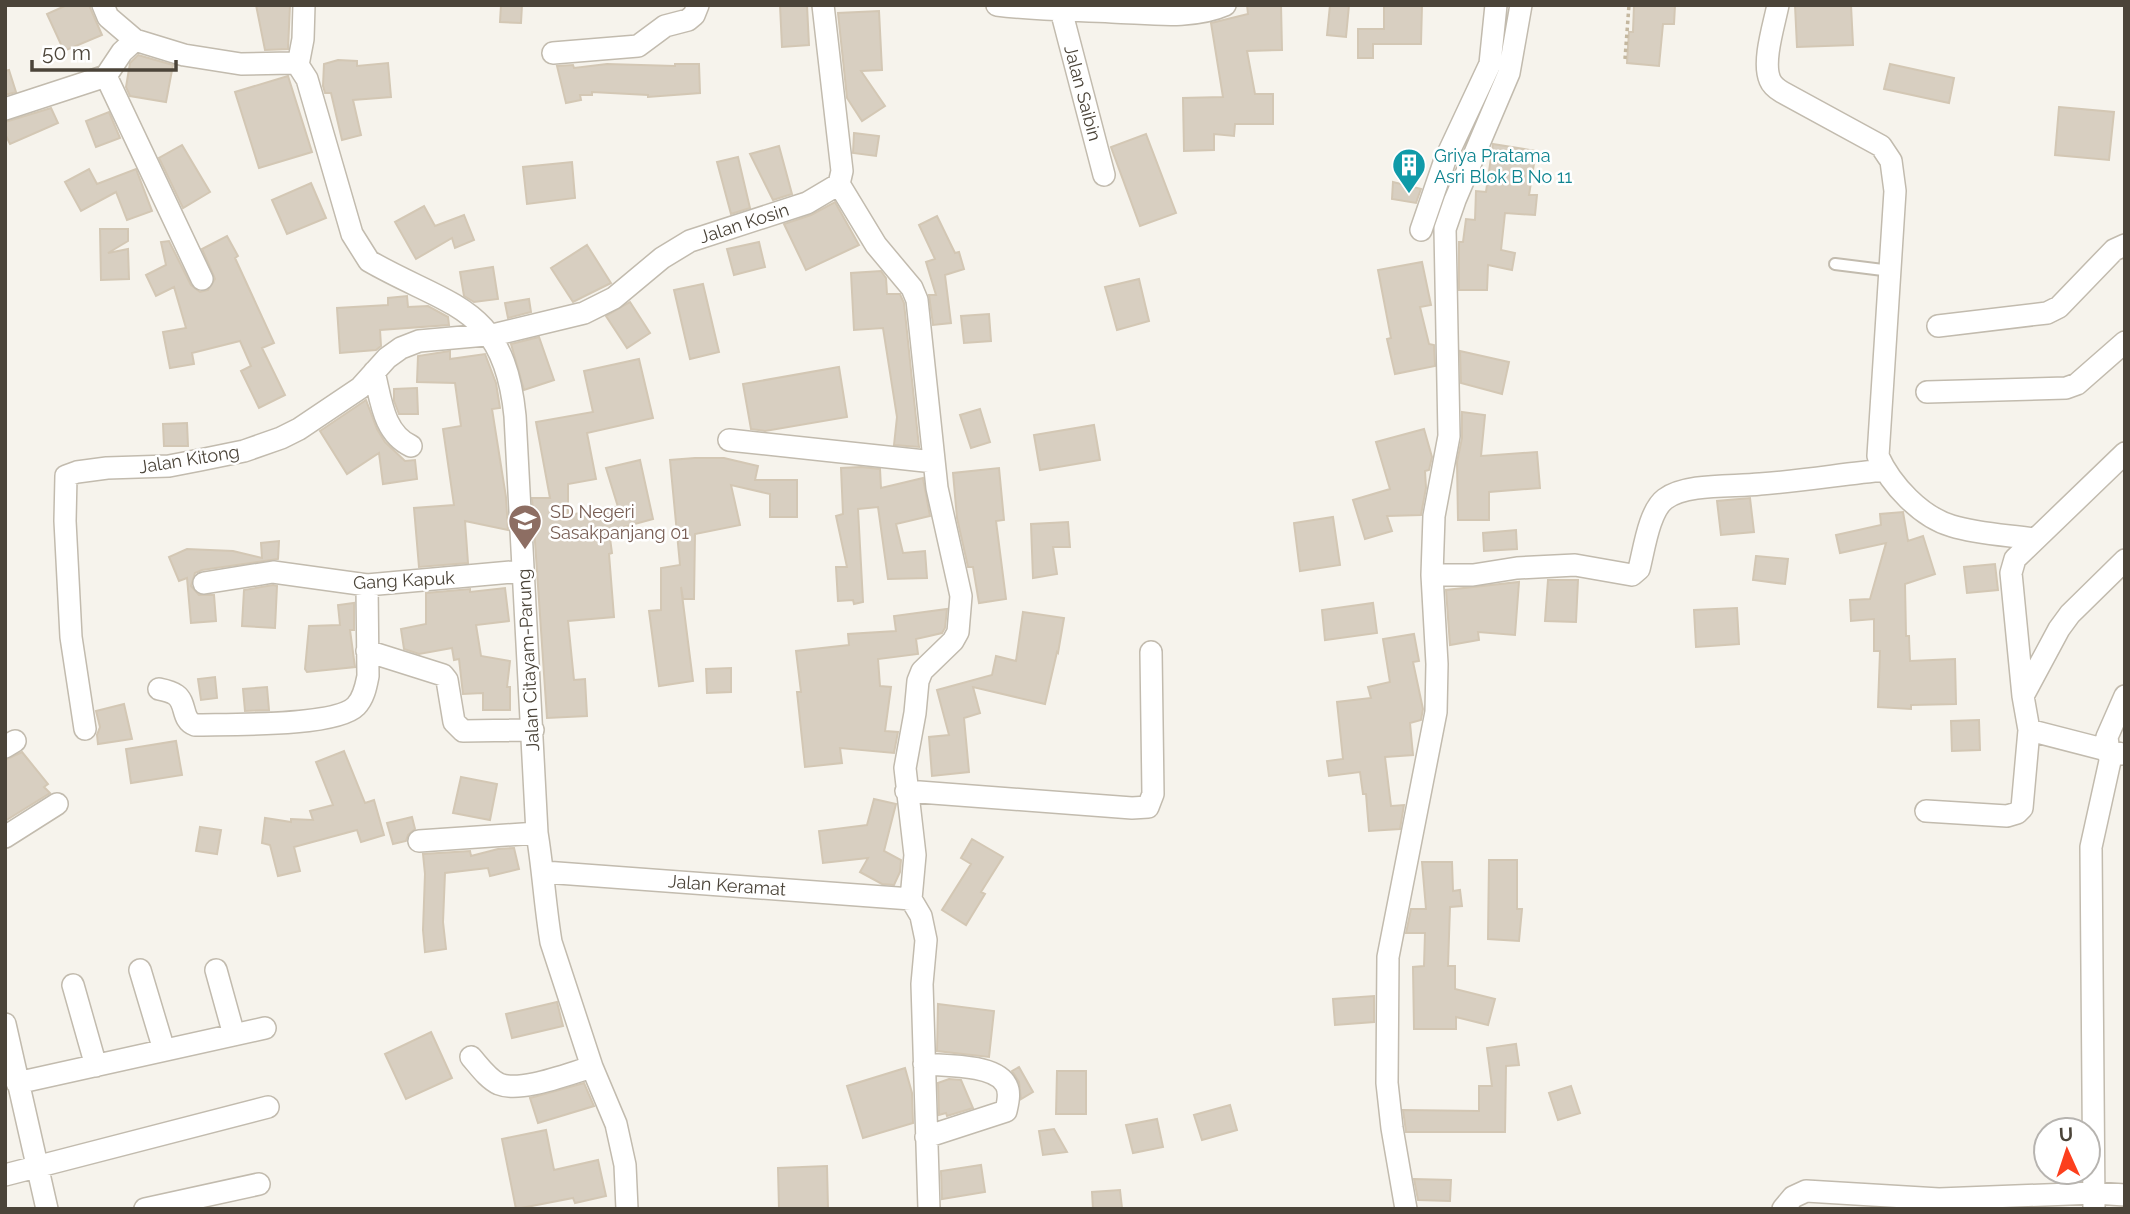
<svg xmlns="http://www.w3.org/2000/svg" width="2130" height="1214" viewBox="0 0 2130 1214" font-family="Raleway,sans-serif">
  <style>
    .building { fill: #d8cfc1; stroke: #d3c7b4; stroke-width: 2 }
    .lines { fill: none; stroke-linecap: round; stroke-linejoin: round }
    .service-casing { stroke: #c2bbae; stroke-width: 14 }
    .minor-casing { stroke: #c2bbae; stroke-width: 24 }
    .path { stroke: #c4b79f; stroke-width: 3.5; stroke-dasharray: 3.5 3.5; stroke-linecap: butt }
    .service { stroke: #fff; stroke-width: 10 }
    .minor { stroke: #fff; stroke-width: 21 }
    .labels { text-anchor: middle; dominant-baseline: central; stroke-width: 5; stroke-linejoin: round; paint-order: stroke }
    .street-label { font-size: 18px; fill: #4b4439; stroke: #fff }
    .culture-label { font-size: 18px; fill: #0d838f; stroke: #fff; text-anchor: start }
    .education-label { font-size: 18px; fill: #785e54; stroke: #fff; text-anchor: start }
  </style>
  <rect width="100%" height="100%" fill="#f6f3ec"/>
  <!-- building -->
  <path class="building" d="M67 5H89L102 35 64 51 47 14Z
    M256 5H290L288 49 265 50Z
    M501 5H522L521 23 500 22Z
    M780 5H807L809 45 782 47Z
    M1247 5H1281L1282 50 1247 51 1255 94H1273V124H1235L1234 136 1214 134V150L1184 151 1183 98 1223 97 1211 23 1248 14Z
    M1330 5H1349L1346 37 1327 35Z
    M1384 5H1422L1421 44H1373V58H1358V29H1384Z
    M1634 5H1675L1674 24H1663L1659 66 1627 63 1629 32H1633Z
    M1795 5H1851L1853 45 1797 47Z
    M879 11 882 70 861 71 885 106 862 121 847 98 838 13Z
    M138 55 173 65 166 102 130 96 126 87 130 63Z
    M338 60 357 61V66L388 63 391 97 353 100 361 135 342 140 331 93H325L323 86 324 64Z
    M607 64 675 66V64H699L700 93 648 97V95L592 92V95H580L581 100 566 103 557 66 573 65 574 68Z
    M1890 64 1954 78 1949 103 1884 89Z
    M9 70 16 92 5 95V71Z
    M288 76 312 152 259 168 235 92Z
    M2059 107 2114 112 2109 160 2055 155Z
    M51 108 58 123 10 144 5 134V122Z
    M109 112 120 138 96 147 86 121Z
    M854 133 879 136 876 156 853 153Z
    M1146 134 1176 213 1140 226 1111 147Z
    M1493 144 1536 151 1529 195H1537L1535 215 1505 213 1501 250 1515 253 1512 270 1488 265 1487 290H1459V242H1463L1466 219 1475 220 1476 191 1486 192Z
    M182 145 210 192 183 208 159 158Z
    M779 146 792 194 773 200 750 154Z
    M738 157 750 208 731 214 717 162Z
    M572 162 575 198 527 204 523 167Z
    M89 169 97 184 136 169 152 211 127 220 116 192 81 211 65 182Z
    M1393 182 1421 189 1416 203 1392 199Z
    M311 183 326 218 287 234 272 200Z
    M835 202 859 245 806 270 784 224 811 215Z
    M424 206 435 226 464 215 474 240 455 248 452 238 416 259 395 222Z
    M937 216 955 253 959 252 964 269 945 275 951 323 933 325 929 295H936L926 262 935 259 919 225Z
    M100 229H128V241L108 253 128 249 129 279 101 280Z
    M227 236 238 256 235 258 274 343 262 348 285 395 259 408 241 371 251 366 240 341 192 353 194 364 170 368 163 332 186 328 174 287 156 296 146 275 166 265 161 242 169 241 191 285 200 292 208 290 215 279 202 249Z
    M759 242 765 267 734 275 727 249Z
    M587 245 611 283 573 302 551 268Z
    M1422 262 1431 305 1420 307 1429 344 1434 345 1435 366 1395 374 1387 339 1391 338 1378 270Z
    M493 267 498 299 474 302 464 296 460 272Z
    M881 271 886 278 887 294H900L904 303 919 447 894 445 897 417 883 328 854 330 851 273Z
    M1139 279 1149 321 1117 330 1105 287Z
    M703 284 719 352 690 359 674 290Z
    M407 296 408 307 428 306 448 317 449 325 380 330 381 346 376 350 340 353 337 308 388 305V298Z
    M529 299 531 312 508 318 505 303Z
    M630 302 650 333 627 348 606 316Z
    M989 314 991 341 964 343 961 316Z
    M539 337 554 380 524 390 511 344Z
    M450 351V359L485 354 496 383 500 408 492 409 506 497 508 530 465 521 468 563 419 567 414 508 454 505 443 429 461 426 455 383 417 382 418 356Z
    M1460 351 1509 362 1502 394 1461 383Z
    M639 359 653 418 587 433 596 479 568 484V515L618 507 606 468 640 460 653 519 609 531 612 553 609 554 614 617 568 621 574 680 585 679 587 716 547 718 532 498H550L536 422 593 412 584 371Z
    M839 367 847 417 765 431 751 429 743 384Z
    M417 388 418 414H399L394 401V389Z
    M366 400 377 429 385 442 405 461 415 460 417 479 383 484 379 453 347 474 320 431Z
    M980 409 990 442 971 448 960 415Z
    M1462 412 1485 415 1481 456 1537 452 1540 488 1489 492V520H1458L1457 462 1462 438Z
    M187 423 188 446H164L163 424Z
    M1094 425 1100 460 1040 470 1034 435Z
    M1424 429 1432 457 1429 470 1425 471 1426 488 1421 515 1387 516 1392 531 1365 539 1353 500 1390 489 1376 442Z
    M695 458H724L758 466 755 480H797V517H770V494L731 485 740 525 695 534 694 599H683L681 587 693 681 659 686 649 611 661 610V568L680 565 670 460Z
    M861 467 880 469 881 488 923 478 930 516 896 524 903 553 925 551 927 578 888 579 878 507 858 509 863 602 854 604 853 600 838 601 836 567H847L836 516 843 514 841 468Z
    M999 468 1004 520 996 521 1006 599 979 603 973 567H968L957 518 953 473Z
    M1750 498 1754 532 1721 535 1717 501Z
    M1903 512 1908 541 1923 536 1935 574 1905 584 1906 636H1909L1910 661 1955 659 1956 704 1911 705V709L1878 707 1880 651H1874V619L1851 621 1850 600 1870 599 1886 543 1840 553 1836 535 1881 525 1880 514Z
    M1333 517 1340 565 1300 571 1294 523Z
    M1068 522 1070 547H1053L1057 574 1033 578 1031 524Z
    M1516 530 1517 549 1484 551 1483 533Z
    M279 541 278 559 202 570 195 573 191 586 199 595H214L216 621 191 623 187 578 179 581 169 557 187 549 233 551 262 558 261 543Z
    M1756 556 1788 559 1785 584 1753 580Z
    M1995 564 1998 590 1967 593 1964 567Z
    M1548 580H1578L1576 622 1545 621Z
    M1519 582 1515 635 1478 632 1479 640 1450 645 1446 590Z
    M273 585 277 586 275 628 242 626 244 590Z
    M505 588 509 621 476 625 481 656 510 661 507 687H510V710H483V693L463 694 459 659 454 660 452 648 419 654 404 649 401 629 426 624V593L470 589V592Z
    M354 603V630H350L355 667 307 672 305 669 309 626 340 625 338 605Z
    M1373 603 1377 633 1325 640 1322 610Z
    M1737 608 1739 644 1696 647 1694 610Z
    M947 609 945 628 942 633 916 639 918 654 878 659 880 686 891 687 885 731 898 732 894 753 840 748 842 763 805 767 797 692H801L796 651 849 645 848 634 896 631 894 616Z
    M1023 612 1064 618 1058 653 1057 652 1045 704 973 687 980 713 964 718 969 772 932 776 929 737 949 735 937 690 992 675 996 656 1016 661Z
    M1414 634 1419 661 1413 662 1423 709 1421 720 1410 723 1413 755 1385 757 1391 806 1404 805 1400 829 1369 831 1366 794H1363L1360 772 1329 776 1327 761 1343 759 1337 702 1371 698 1368 687 1390 682 1383 639Z
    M731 668V692L707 693 706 669Z
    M215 677 217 698 201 700 198 679Z
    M267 687 269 710 245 711 243 689Z
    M124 704 132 739 98 744 97 735 100 727 96 711Z
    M1979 720 1980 750 1952 751 1951 721Z
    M176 741 182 775 131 783 126 749Z
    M344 751 365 803 374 800 384 835 361 842 357 830 294 847 300 871 278 876 270 845 262 843 265 818 291 822V819L313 820 310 811 333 805 316 762Z
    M22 752 48 784 44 787 50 793 5 821V760Z
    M461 777 497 784 490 820 453 813Z
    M874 799 896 804 884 851 901 860 900 872 894 885 882 884 860 872 868 858 823 863 819 831 867 825Z
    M412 817 415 829 408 835 406 841 393 844 387 823Z
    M200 827 221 830 217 854 196 851Z
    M972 839 1003 857 981 892 985 894 966 925 942 910 971 864 961 858Z
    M514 848 519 869 490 876 488 868 445 873 443 922 446 949 425 952 423 930 425 874 423 854 470 851 471 856 498 849Z
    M1489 860H1517V909H1522L1519 941 1488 939Z
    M1422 862H1452L1453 891 1460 890 1462 906 1450 907 1448 966H1455V989L1495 999 1488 1025 1456 1017V1029H1414L1413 967 1424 966 1425 933H1406L1411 909H1426Z
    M1374 996V1022L1335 1025 1333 999Z
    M557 1002 563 1026 512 1038 506 1014Z
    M938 1004 994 1011 989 1057 937 1051Z
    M431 1032 452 1078 406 1099 385 1054Z
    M1516 1044 1519 1065 1506 1066 1505 1132H1406L1403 1110 1479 1111V1086H1492L1487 1048Z
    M1019 1067 1033 1092 1021 1099 1019 1082 1012 1071Z
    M905 1068 912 1093 913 1123 863 1138 847 1086Z
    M1057 1071H1086V1114H1056Z
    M949 1079 961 1080 973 1108 947 1116 946 1113 939 1115 938 1083Z
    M584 1083 594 1106 538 1123 530 1098Z
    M1571 1086 1580 1113 1558 1120 1549 1093Z
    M1230 1105 1237 1130 1202 1140 1194 1115Z
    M1157 1119 1163 1147 1133 1153 1126 1125Z
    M1054 1129 1067 1152 1043 1155 1039 1131Z
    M546 1130 554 1170 598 1160 606 1196 575 1203 573 1198 516 1209 502 1139Z
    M981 1165 985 1192 942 1199 941 1171Z
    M827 1166 828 1209H779L778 1168Z
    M1414 1179 1451 1180 1450 1201 1418 1200Z
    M1120 1190 1122 1208 1093 1209 1092 1192Z"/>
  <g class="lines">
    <!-- service casing -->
    <g class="service-casing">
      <path id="service" d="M1835 264 1891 271"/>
    </g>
    <!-- minor casing -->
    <g class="minor-casing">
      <path id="minor" d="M103 5 108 17 135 40 184 55 241 64 292 63 298 65 307 79 352 234 369 261C451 308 504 305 515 416L537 833C543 869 545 906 551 942L592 1067 616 1124 625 1165 627 1209
        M997 5C1035 10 1074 10 1112 12 1148 13 1191 20 1225 5
        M1778 5C1774 25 1762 62 1770 80 1772 85 1777 89 1782 92L1881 146 1891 161 1895 191 1878 456C1891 485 1921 517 1952 526 1978 534 2007 535 2034 539
        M1061 10 1104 175
        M553 53 638 46 665 26 688 20 694 15 698 5
        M298 65 303 39 304 5
        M106 76 202 279
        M5 109 106 76 122 52 135 40
        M839 184 876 245 912 288 917 300 937 488 961 596 958 632 953 641 922 671 918 681 915 713 905 768 915 855 911 899 921 916 926 940 922 984 929 1209
        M1421 230 1445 160 1490 64 1496 5
        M1938 326 2047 313 2059 307 2114 250 2125 245
        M374 372C381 399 383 433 411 446
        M1927 392 2066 388 2077 384 2125 342
        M729 440 934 462
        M1432 575H1473L1517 568 1575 565 1632 575 1639 569C1644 550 1649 511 1665 499 1686 483 1734 487 1760 484 1802 481 1843 474 1884 470
        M204 583 273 572 367 585 523 571
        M367 651 443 675 447 680 454 722 463 731 533 730
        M159 689C164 690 172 692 176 695 187 703 181 720 195 725 227 724 336 727 356 706 364 698 366 686 368 676L367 585
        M2023 696 2059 629 2070 614 2125 560
        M85 729 71 637 65 521 66 476 77 472 107 468 169 466 200 460 244 451 281 438 299 429 360 388 387 358 401 348 419 341 497 334 584 313 614 298 662 258 690 241 807 203 839 184 842 171 823 5
        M2029 730 2122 754
        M5 747 15 741
        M906 791 1132 808 1148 807 1153 794 1151 652
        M1926 811 2007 816 2017 813 2022 808 2029 730 2023 696 2011 573 2015 559 2125 453
        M5 837 57 804
        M419 841 537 833
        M544 872 911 899
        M140 970 164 1050
        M216 970 234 1035
        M73 985 96 1066
        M5 1024 47 1209
        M471 1057C479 1066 488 1079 499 1084 521 1093 570 1073 592 1067
        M924 1064C945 1066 992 1064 1005 1083 1011 1091 1008 1102 1006 1111L926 1137
        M17 1083 265 1028
        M5 1175 268 1107
        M145 1209 259 1184
        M1406 1209 1392 1128 1387 1083 1388 957 1436 712 1437 664 1432 575 1434 516 1449 436 1445 229 1455 200 1509 73 1521 5
        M1783 1209 1793 1197 1806 1191 1939 1199 2095 1193 2125 1195
        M2094 1209 2091 847 2110 761 2107 737 2125 696"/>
    </g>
    <!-- path -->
    <path class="path" d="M1625 59 1629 5"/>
    <!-- service -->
    <use href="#service" class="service"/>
    <!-- minor -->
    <use href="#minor" class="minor"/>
  </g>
  <!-- icons -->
  <defs>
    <g id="building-pin" transform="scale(1.75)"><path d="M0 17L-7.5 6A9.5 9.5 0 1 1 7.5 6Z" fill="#0f9aa8" stroke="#fff"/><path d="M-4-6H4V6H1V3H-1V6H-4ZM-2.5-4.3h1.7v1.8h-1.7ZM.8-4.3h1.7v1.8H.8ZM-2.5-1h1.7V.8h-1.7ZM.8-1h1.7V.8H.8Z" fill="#fff"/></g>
    <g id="school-pin" transform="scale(1.75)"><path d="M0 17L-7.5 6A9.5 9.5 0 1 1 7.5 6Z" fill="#8d6e63" stroke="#fff"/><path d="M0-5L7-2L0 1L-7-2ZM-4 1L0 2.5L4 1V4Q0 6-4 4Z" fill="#fff"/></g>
  </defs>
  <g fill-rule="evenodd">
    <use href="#building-pin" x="1409" y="165"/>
    <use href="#school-pin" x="525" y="521"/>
  </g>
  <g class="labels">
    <!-- street labels -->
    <g class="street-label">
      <text transform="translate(1083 93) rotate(75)">Jalan Saibin</text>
      <text transform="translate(744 223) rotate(-18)">Jalan Kosin</text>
      <text transform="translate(189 459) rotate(-9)">Jalan Kitong</text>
      <text transform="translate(404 580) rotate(-3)">Gang Kapuk</text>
      <text transform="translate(528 660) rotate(-93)">Jalan Citayam-Parung</text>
      <text transform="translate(727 885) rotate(4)">Jalan Keramat</text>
    </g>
    <!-- culture labels -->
    <g class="culture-label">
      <text x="1434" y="155">Griya Pratama<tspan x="1434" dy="21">Asri Blok B No 11</tspan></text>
    </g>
    <!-- education labels -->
    <g class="education-label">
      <text x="550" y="511">SD Negeri<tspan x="550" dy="21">Sasakpanjang 01</tspan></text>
    </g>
  </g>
  <!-- border -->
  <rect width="2130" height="1214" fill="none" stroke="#4b4439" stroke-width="14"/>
  <!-- north arrow -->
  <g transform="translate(2067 1151) rotate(357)"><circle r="33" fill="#ffffff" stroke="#b7b4b0" stroke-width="2"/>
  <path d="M0-5L12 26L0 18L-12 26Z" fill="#fc3f1d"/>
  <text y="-10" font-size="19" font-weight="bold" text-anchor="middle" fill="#4b4439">U</text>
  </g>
  <!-- scale -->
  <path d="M32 60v10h144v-10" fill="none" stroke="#4b4439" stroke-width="3.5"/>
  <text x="42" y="60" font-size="21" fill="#4b4439" stroke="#ffffff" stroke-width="5" paint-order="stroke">50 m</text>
</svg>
